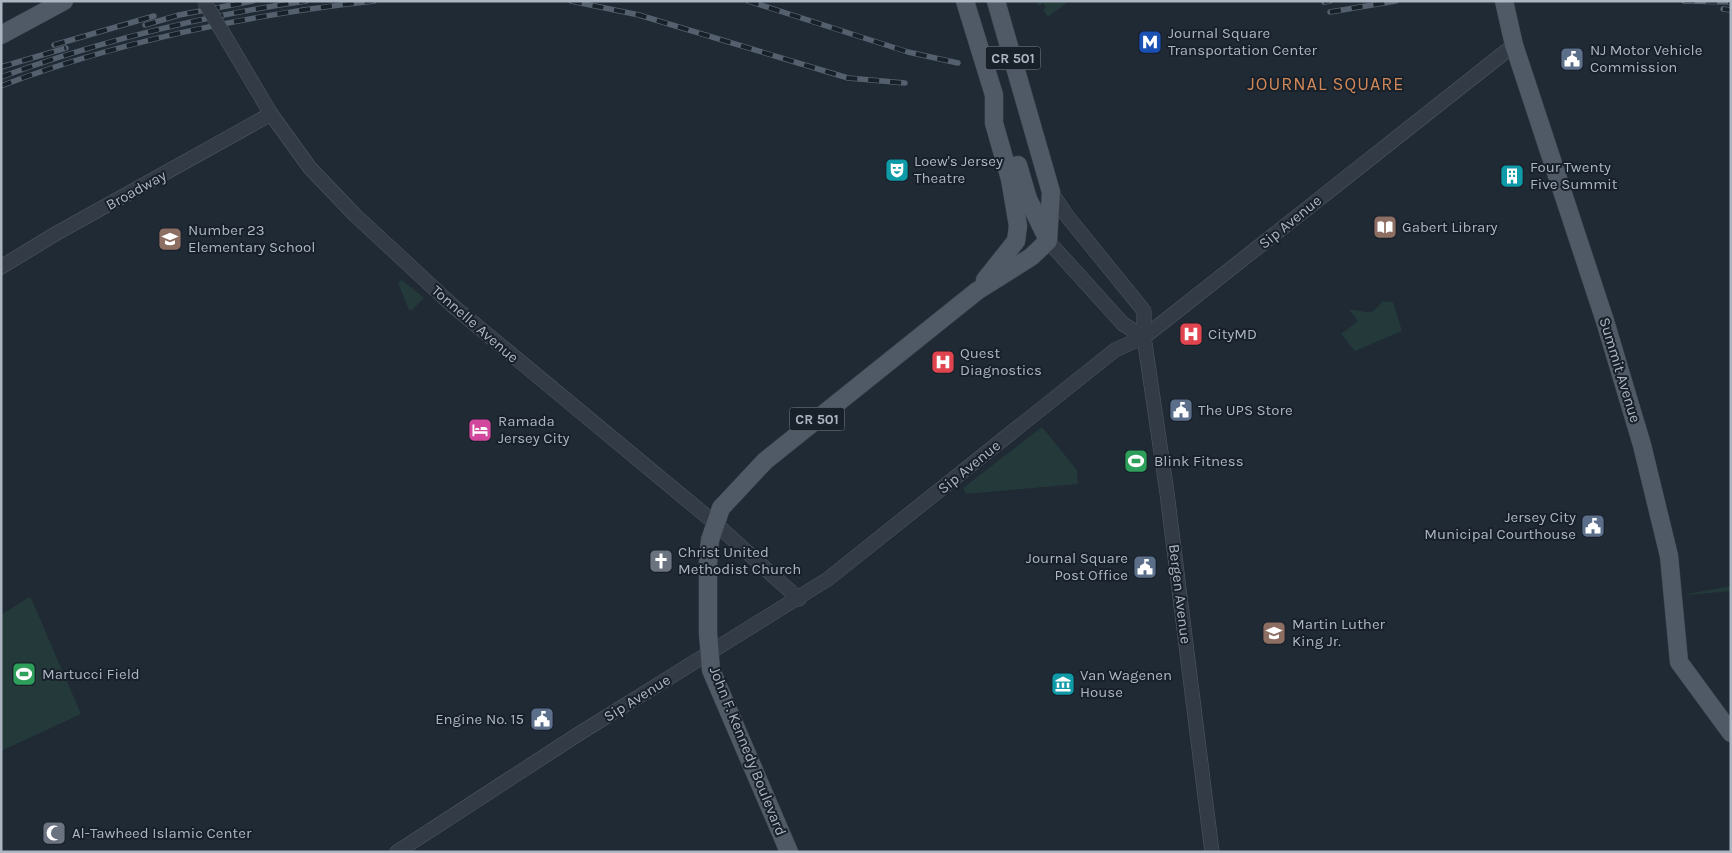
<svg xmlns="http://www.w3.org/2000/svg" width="1732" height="853" viewBox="0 0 1732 853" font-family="Karla,sans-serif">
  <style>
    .green { fill: #243939 }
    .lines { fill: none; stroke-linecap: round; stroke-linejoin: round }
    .minor-casing { stroke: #505964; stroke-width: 15 }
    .major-casing { stroke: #3c444f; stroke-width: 19 }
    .minor { stroke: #323b46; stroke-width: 14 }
    .major { stroke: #505a66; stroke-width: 18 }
    .rail-casing { stroke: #54606d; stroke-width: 5.5 }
    .rail { stroke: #18202a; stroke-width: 4; stroke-dasharray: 11; stroke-linecap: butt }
    .minor-bridge-casing { stroke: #505964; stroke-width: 15; stroke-linecap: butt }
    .minor-bridge { stroke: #323b46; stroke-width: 14 }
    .labels { text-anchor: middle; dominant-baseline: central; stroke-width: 4; stroke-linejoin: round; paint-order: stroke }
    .shield { fill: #18202a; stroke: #808995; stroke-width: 1 }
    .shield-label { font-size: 14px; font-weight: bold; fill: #acb6c3 }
    .poi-label { font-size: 15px; fill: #acb6c3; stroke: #18202a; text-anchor: start }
    .street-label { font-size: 15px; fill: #acb6c3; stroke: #18202a }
    .quarter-label { font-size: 18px; letter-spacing: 1px; fill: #d28858; stroke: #18202a }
  </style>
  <rect width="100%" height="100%" fill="#1f2a35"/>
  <!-- green -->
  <path class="green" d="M1035 1H1055L1057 4 1056 1H1069L1048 17 1043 10 1046 7 1043 3 1039 6Z
    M402 280 424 298 412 310H409L398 283Z
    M1382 301 1393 302 1402 331 1355 351 1341 334 1358 321 1349 310C1364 308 1370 321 1382 301Z
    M1042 427 1077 470 1078 484 966 494 963 488Z
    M1731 586V591L1687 595V594Z
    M29 597 31 598 81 714 1 751V615Z"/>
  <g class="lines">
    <!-- minor casing -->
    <g class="minor-casing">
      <path id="minor" d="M229 43 271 114 310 168 355 215 453 306 716 524 799 599
        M1051 192 1067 216 1144 311V337L1167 493 1212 852
        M1048 241 1123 324 1144 337
        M1 267 57 233 271 114
        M397 852 577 735 828 579 1115 350 1144 337 1162 323 1514 45"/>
    </g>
    <!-- major casing -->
    <g class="major-casing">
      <path id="major" d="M965 1 994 95V123L1010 179 1018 226 1016 241 985 280
        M1504 1 1514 45 1605 321 1642 445 1669 556 1679 662 1731 733
        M1 35 64 1
        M1018 165 1028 199 1047 238
        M789 852 711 670 708 633V563L710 540 721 508 765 461 977 291 1031 257 1048 241 1051 192 996 1"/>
    </g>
    <!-- minor -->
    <use href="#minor" class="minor"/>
    <!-- major -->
    <use href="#major" class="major"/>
    <!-- rail casing -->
    <g class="rail-casing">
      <path id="rail" d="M571 1 639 15 848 78 905 83
        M748 1 908 52 958 63
        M1684 1 1731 2
        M1324 2 1330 1
        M1723 9 1731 10
        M1330 12 1396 1
        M145 25 179 15 253 1
        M54 45 154 16
        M1 67 66 48
        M1 77C100 41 202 16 306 1
        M1 86C116 42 252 14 374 1"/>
    </g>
    <!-- rail -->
    <use href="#rail" class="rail"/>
    <!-- minor-bridge casing -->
    <g class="minor-bridge-casing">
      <path id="minor-bridge" d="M204 1 229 43"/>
    </g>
    <!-- minor-bridge -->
    <use href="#minor-bridge" class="minor-bridge"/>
  </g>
  <!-- icons -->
  <defs>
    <g id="metro-square" transform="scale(1.25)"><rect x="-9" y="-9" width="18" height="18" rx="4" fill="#1a4fb4" stroke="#18202a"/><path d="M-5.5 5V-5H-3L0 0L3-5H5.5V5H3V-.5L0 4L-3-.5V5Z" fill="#fff"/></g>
    <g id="civic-square" transform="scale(1.25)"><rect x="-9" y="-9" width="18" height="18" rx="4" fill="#5c6f8a" stroke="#18202a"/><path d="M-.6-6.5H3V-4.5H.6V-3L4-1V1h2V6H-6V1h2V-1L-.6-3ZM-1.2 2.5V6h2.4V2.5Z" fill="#fff"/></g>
    <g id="theatre-square" transform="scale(1.25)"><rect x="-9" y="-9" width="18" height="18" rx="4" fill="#0f9aa8" stroke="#18202a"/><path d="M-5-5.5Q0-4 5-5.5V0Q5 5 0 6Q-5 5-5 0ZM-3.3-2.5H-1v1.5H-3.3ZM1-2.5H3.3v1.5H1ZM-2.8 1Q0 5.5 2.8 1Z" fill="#fff"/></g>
    <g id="building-square" transform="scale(1.25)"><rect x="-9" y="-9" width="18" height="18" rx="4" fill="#0f9aa8" stroke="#18202a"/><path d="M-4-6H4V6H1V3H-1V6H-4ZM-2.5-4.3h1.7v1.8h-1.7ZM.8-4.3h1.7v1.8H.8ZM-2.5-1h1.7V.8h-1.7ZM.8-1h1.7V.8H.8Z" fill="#fff"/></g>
    <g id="library-square" transform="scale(1.25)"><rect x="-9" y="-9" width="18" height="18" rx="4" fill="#8d6e63" stroke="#18202a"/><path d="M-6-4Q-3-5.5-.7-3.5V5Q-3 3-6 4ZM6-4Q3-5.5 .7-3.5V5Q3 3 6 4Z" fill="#fff"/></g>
    <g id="school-square" transform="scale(1.25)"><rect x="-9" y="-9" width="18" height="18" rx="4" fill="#8d6e63" stroke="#18202a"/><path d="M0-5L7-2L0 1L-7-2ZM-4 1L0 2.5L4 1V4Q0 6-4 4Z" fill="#fff"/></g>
    <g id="hospital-square" transform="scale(1.25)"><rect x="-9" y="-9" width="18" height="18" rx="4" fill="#e0444e" stroke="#18202a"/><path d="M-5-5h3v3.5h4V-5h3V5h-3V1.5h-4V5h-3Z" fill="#fff"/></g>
    <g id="hotel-square" transform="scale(1.25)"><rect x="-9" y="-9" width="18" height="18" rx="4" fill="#d1479c" stroke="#18202a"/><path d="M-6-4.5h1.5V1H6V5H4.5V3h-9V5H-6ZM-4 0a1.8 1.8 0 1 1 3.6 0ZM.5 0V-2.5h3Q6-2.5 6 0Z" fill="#fff"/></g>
    <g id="stadium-square" transform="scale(1.25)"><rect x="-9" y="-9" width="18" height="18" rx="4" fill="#2e9e5b" stroke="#18202a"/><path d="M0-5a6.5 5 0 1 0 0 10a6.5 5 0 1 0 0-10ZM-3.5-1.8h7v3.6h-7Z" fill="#fff"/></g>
    <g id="church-square" transform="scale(1.25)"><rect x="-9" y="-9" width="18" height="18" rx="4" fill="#6b7280" stroke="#18202a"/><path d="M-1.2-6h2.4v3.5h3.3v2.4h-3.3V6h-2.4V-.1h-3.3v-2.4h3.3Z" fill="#fff"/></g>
    <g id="museum-square" transform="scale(1.25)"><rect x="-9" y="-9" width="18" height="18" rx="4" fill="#0f9aa8" stroke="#18202a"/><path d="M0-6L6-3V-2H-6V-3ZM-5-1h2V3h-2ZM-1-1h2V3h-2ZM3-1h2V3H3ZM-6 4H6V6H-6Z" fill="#fff"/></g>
    <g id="mosque-square" transform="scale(1.25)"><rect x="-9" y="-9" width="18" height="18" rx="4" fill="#6b7280" stroke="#18202a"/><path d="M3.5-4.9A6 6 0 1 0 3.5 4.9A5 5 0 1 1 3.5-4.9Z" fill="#fff"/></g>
  </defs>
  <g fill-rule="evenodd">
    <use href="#metro-square" x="1150" y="42"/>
    <use href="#civic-square" x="1572" y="59"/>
    <use href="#theatre-square" x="897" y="170"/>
    <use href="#building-square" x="1512" y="176"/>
    <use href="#library-square" x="1385" y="227"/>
    <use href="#school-square" x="170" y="239"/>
    <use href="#hospital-square" x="1191" y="334"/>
    <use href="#hospital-square" x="943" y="362"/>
    <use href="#civic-square" x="1181" y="410"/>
    <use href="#hotel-square" x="480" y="430"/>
    <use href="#stadium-square" x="1136" y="461"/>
    <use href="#civic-square" x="1593" y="526"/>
    <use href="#church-square" x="661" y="561"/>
    <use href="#civic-square" x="1145" y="567"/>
    <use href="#school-square" x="1274" y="633"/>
    <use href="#stadium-square" x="24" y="674"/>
    <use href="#museum-square" x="1063" y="684"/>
    <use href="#civic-square" x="542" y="719"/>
    <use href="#mosque-square" x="54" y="833"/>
  </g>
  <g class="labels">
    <!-- shield labels -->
    <g class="shield">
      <rect x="985.5" y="46.5" width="55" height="23" rx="4"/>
      <rect x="789.5" y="407.5" width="55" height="23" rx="4"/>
    </g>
    <g class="shield-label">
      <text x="1013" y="58">CR 501</text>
      <text x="817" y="419">CR 501</text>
    </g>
    <!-- poi labels -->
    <g class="poi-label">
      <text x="1168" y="33">Journal Square<tspan x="1168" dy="17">Transportation Center</tspan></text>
      <text x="1590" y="50">NJ Motor Vehicle<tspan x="1590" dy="17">Commission</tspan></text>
      <text x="914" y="161">Loew's Jersey<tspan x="914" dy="17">Theatre</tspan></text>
      <text x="1530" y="167">Four Twenty<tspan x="1530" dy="17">Five Summit</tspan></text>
      <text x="1402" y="227">Gabert Library</text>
      <text x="188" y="230">Number 23<tspan x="188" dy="17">Elementary School</tspan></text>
      <text x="1208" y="334">CityMD</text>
      <text x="960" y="353">Quest<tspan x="960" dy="17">Diagnostics</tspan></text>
      <text x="1198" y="410">The UPS Store</text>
      <text x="498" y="421">Ramada<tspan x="498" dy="17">Jersey City</tspan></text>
      <text x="1154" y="461">Blink Fitness</text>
      <text x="1576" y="517" text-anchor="end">Jersey City<tspan x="1576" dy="17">Municipal Courthouse</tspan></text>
      <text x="678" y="552">Christ United<tspan x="678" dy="17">Methodist Church</tspan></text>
      <text x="1128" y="558" text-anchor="end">Journal Square<tspan x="1128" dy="17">Post Office</tspan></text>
      <text x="1292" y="624">Martin Luther<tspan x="1292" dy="17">King Jr.</tspan></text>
      <text x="42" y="674">Martucci Field</text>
      <text x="1080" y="675">Van Wagenen<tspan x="1080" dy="17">House</tspan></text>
      <text x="524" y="719" text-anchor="end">Engine No. 15</text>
      <text x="72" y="833">Al-Tawheed Islamic Center</text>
    </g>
    <!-- street labels -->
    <g class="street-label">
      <text transform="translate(136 190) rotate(-29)">Broadway</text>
      <text transform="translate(1290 222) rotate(-39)">Sip Avenue</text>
      <text transform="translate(475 324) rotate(41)">Tonnelle Avenue</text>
      <text transform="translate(1620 370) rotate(73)">Summit Avenue</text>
      <text transform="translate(969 467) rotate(-39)">Sip Avenue</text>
      <text transform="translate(1180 594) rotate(83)">Bergen Avenue</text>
      <text transform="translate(637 698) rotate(-32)">Sip Avenue</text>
      <text transform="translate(748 751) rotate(68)">John F. Kennedy Boulevard</text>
    </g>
    <!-- quarter labels -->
    <g class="quarter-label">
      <text x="1326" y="84">JOURNAL SQUARE</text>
    </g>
  </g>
  <!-- border -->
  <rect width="1732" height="853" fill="none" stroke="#acb6c3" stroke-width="5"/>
</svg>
